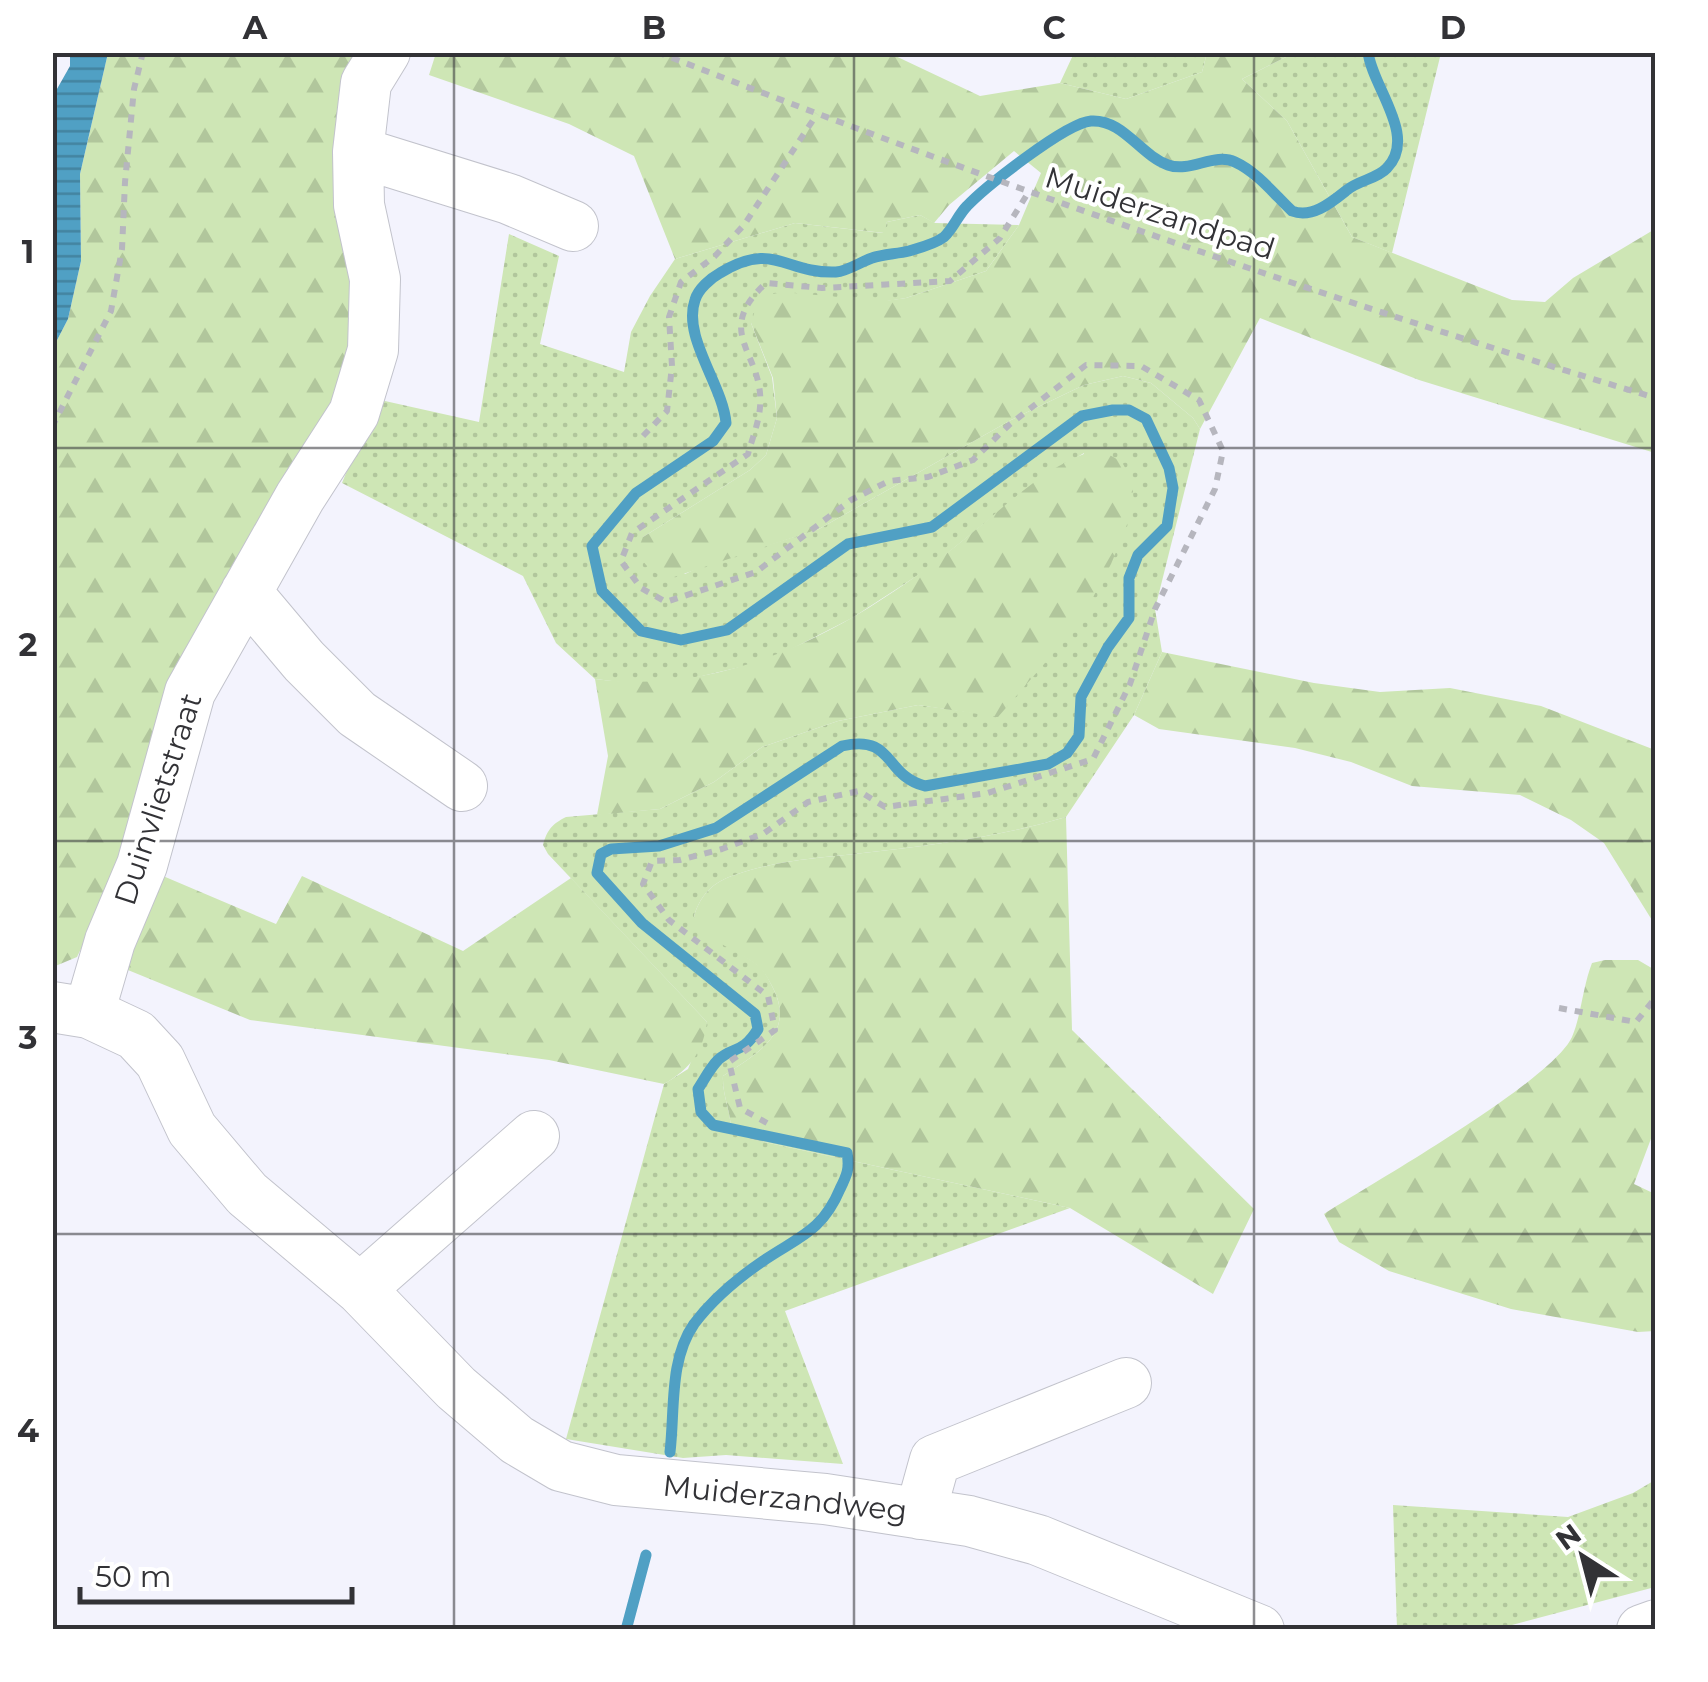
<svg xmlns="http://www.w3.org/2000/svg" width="1708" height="1682" viewBox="0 0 1708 1682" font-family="Montserrat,sans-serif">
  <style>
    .grass { fill: url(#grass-dots) }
    .forest { fill: url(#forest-firs) }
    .water { fill: url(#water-rules) }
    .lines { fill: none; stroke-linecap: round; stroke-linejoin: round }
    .stream { stroke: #50a0c4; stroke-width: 11 }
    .minor-casing { stroke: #c2c3cc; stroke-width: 52 }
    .path { stroke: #b6b6be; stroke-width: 6; stroke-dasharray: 8 8; stroke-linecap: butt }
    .minor { stroke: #fff; stroke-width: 50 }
    .grid { fill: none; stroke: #323236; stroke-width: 2.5; stroke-opacity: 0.55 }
    .labels { text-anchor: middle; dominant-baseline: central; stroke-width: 8; stroke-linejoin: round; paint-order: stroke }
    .street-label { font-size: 30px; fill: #323236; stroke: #fff }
    .neatline { fill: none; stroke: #323236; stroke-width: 4 }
    .grid-label { font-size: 32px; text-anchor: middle; font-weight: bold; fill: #323236 }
  </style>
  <defs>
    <pattern id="grass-dots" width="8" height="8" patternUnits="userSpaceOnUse" patternTransform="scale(2.5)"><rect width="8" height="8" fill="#cee6b5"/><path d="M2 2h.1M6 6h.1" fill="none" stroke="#b1c69c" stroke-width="1.8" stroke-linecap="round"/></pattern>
    <pattern id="forest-firs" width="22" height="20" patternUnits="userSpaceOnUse" patternTransform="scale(2.5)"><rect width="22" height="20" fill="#cee6b5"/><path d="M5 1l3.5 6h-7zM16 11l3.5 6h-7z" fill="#b1c69c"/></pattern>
    <pattern id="water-rules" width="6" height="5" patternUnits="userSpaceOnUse" patternTransform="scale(2.5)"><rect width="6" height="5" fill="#50a0c4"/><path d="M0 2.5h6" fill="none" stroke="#4383a0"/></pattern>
  </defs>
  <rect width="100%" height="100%" fill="#f3f3fd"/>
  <!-- grass -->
  <path class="grass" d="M1074 53H1207L1202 72 1126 99 1060 83Z
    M1294 53H1441L1392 253 1352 237 1287 121 1242 79Z
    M920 215 935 223 1019 225 986 271 906 298 751 323 772 377 777 418 766 455 750 470 643 537 685 574 702 566 819 529 1011 420 1084 385 1123 376 1151 383 1193 418 1200 429 1155 609 1162 652 1134 715 1066 817C999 837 932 845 863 853 820 858 776 860 735 875 713 882 701 894 694 916 714 942 729 945 755 963 764 969 768 978 773 988 796 1034 757 1053 723 1076 722 1095 731 1111 731 1130L751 1139 1070 1208 785 1311 843 1464 726 1455 683 1458 566 1439 664 1084 688 1069 707 1022 548 854 543 845C547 830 552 824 566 817L660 809 714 782 762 747 838 721 918 705 998 716 1084 453 1033 484 929 568 852 618 770 660 685 680 637 684 595 679 556 643 523 576 342 483 376 399 479 422 509 234 559 256 540 344 624 372 631 332 650 296 675 259 795 223 883 233 887 222Z
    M1655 1480V1587L1497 1629H1397L1393 1505 1568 1517 1633 1493Z"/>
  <!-- forest -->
  <path class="forest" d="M887 52 980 96 1060 83 1126 99 1202 72 1207 53H1294L1242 79 1287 121 1352 237 1512 300 1545 302 1573 278 1655 229V453L1419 380 1260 318 1200 429 1193 418 1151 383 1123 376 1084 385 1011 420 819 529 668 579C652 572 644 567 638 550L643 537 750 470 766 455 777 418 773 378 751 323 756 307 764 296 782 292 884 301 906 298 986 271 1019 225 1041 173 1014 151 949 205 934 223 920 215 887 222 884 233 795 223 675 259 634 156 569 124 429 75 436 53Z
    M108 53H361L357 320 345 388 292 489 223 582 187 650 110 889 77 957 53 967V348L68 319 81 261 80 174Z
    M1099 449 1122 462 1132 481 1134 504 1124 533 1111 564 1078 625 998 717 918 705 838 721 762 747 714 782 660 809 597 815 608 756 595 679C736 697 861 623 967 537 1006 506 1049 462 1099 449Z
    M1162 652 1314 683 1380 692 1450 688 1541 706 1655 750V925L1604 843 1571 820 1520 795 1412 786 1351 762 1295 748 1159 729 1134 715Z
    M1066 817 1072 1030 1254 1209 1213 1294 1070 1208 751 1139 731 1130C731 1111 722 1095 723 1076 757 1053 796 1034 773 988 768 978 763 969 754 963 731 947 708 942 694 916 701 894 713 882 735 875 776 860 820 858 863 853 932 845 999 837 1066 817Z
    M163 876 276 924 302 876 463 951 571 878 707 1022C703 1052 690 1069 664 1084L549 1060 250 1020 123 968Z
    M1605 960H1638L1655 970V1128L1634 1184 1655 1194V1331L1638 1332 1511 1309 1389 1271 1339 1242 1324 1214C1373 1183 1552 1081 1572 1037 1581 1016 1583 986 1592 963Z"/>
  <!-- water -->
  <path class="water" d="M70 53H108L80 174 81 261 68 319 53 348V96L70 66Z"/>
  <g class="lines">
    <!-- stream -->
    <path class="stream" d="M670 1452C675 1410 669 1360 694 1324 712 1300 738 1278 763 1261 798 1237 822 1232 840 1189 847 1175 850 1168 847 1153L713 1125 701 1112 698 1089C704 1080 710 1068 718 1060 733 1046 742 1055 758 1029L755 1014 642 923 597 873 601 854 611 849 659 846 716 828 842 746C895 734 883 775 925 786L1048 764 1067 753 1079 736 1081 697 1108 647 1129 618V578L1138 555 1167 526 1173 488 1169 468 1146 419 1129 410H1113L1082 416 932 527 848 544 727 630 681 640 641 631 602 591 592 546 636 493 713 441 726 423C723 385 682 337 695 300 698 289 711 278 720 273 774 240 785 274 836 272 848 271 860 262 872 258 883 254 897 254 909 251 919 248 935 244 944 237 953 229 958 215 967 206 985 187 1066 123 1091 121 1123 119 1140 155 1168 165 1191 173 1214 152 1235 162 1257 172 1275 195 1292 211 1312 219 1332 202 1347 190 1359 180 1377 179 1387 168 1418 136 1372 87 1368 52
      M626 1630 646 1555"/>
    <!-- minor casing -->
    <g class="minor-casing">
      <path id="minor" d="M358 152 509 199 573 226
        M246 592 304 661 357 714 462 786
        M52 1007 89 1013 136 1035 160 1061 192 1129 247 1194 360 1289 456 1388 517 1440 561 1466 616 1480 825 1499 969 1521 1038 1540 1259 1630
        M89 1013 110 941 142 865 190 692 300 497 354 413 373 350 375 279 359 205 358 152 366 83 385 52
        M360 1289 534 1136
        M920 1514 935 1460 1126 1383
        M1642 1630 1656 1625"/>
    </g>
    <!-- path -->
    <path class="path" d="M657 52C985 180 1318 297 1656 398
      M52 427 111 311 122 249 125 182 134 89 143 52
      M643 436 667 411 672 366 669 317 681 282 715 256 744 225 817 114
      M1559 1008 1636 1022 1656 997
      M767 1123 740 1108 729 1062 775 1030 768 996 669 920 643 884 652 861 680 860 722 849 763 834 808 802 859 791 885 807 988 793 1093 759 1130 684 1155 609 1215 489 1223 451 1199 400 1141 366 1086 365 1009 425 973 460 928 477 889 481 851 500 756 572 666 602 641 588 621 561 632 533 748 454C752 439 759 422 760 407 765 353 711 334 766 283L822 288 950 281 1000 238 1028 193"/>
    <!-- minor -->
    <use href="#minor" class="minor"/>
  </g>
  <!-- grid -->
  <path class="grid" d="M454 52V1630M854 52V1630M1254 52V1630M52 448H1656M52 841H1656M52 1234H1656"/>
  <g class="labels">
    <!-- street labels -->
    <g class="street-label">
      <text transform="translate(1160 213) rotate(18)">Muiderzandpad</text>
      <text transform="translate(158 799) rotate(-72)">Duinvlietstraat</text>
      <text transform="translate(785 1498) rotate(6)">Muiderzandweg</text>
    </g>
  </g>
  <!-- border -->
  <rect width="1708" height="1682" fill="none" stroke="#ffffff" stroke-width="110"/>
  <!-- north arrow -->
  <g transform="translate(1583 1557) rotate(324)" stroke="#ffffff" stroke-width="8" paint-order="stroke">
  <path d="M0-8L18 38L0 25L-18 38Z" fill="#323236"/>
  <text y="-15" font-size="28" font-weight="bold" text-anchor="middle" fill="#323236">N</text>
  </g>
  <!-- scale -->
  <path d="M80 1587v15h272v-15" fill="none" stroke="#323236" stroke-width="5"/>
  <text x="95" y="1587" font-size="30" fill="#323236" stroke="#ffffff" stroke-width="8" paint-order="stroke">50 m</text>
  <rect x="55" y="55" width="1598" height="1572" class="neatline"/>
  <g class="grid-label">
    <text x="255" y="39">A</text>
    <text x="654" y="39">B</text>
    <text x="1054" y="39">C</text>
    <text x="1453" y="39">D</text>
    <text x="28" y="263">1</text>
    <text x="28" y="656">2</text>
    <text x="28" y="1049">3</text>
    <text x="28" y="1442">4</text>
  </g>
</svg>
